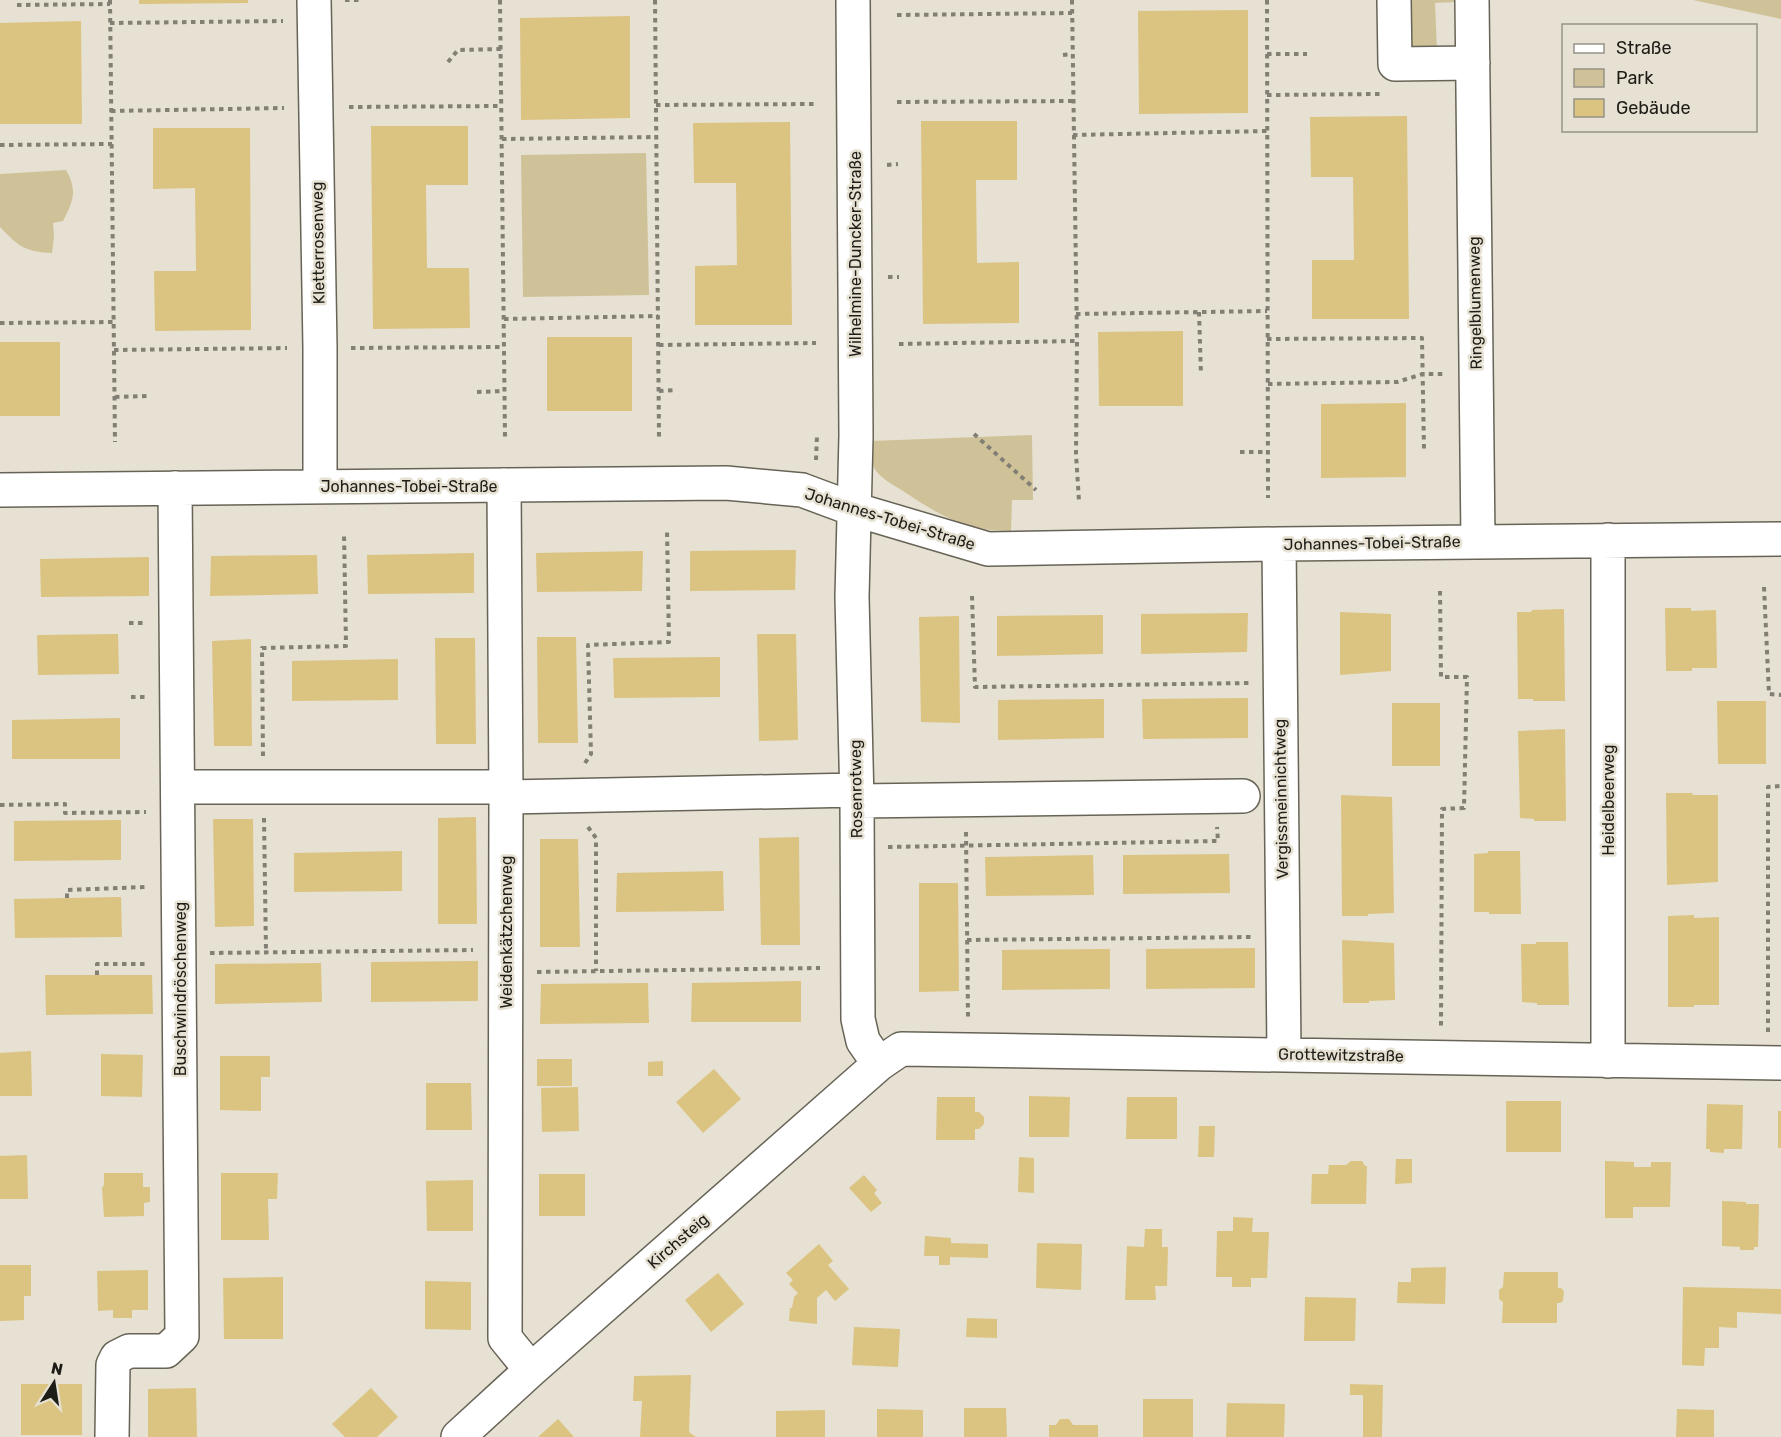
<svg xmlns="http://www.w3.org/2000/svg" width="1781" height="1437" viewBox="0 0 1781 1437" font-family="Rubik,sans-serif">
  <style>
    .green { fill: #d0c298 }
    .building { fill: #dbc481 }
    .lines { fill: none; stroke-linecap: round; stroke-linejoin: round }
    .minor-casing { stroke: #676356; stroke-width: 36 }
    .path { stroke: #827f75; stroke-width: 4; stroke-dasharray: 4.5 4.5; stroke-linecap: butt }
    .minor { stroke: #fff; stroke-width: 33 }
    .labels { text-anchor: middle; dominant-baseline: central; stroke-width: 5; stroke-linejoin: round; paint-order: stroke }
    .street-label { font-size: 16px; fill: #1e1c17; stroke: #e6e1d2 }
  </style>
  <rect width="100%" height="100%" fill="#e6e1d2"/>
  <!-- green -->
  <path class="green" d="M1408 0H1456V2L1435 3 1437 50 1409 51Z
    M1693 0H1781V19Z
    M646 153 649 295 523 297 521 155Z
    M66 170C78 191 73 201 63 221L53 223 54 236 52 253C25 252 18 246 0 227V174Z
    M1032 435 1033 500H1012L1011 531C965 531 941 516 903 491 894 485 881 479 874 468 870 460 870 450 870 441Z"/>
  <!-- building -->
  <path class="building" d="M139 0H248V3L139 4Z
    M1248 10V113L1139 114 1138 11Z
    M630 16V118L521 120 520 18Z
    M81 21 82 124H0V23Z
    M1407 116 1409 319H1312V260H1354L1353 177H1311L1310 117Z
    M921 121H1017V180H976L977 263 1019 262V323L923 324Z
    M790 122 792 325H695V266L737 265 736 183H694L693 123Z
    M371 126H468V185H426L427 268H469L470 328 373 329Z
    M153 128H250L251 330 155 331 154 271H196L195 188 153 189Z
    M1183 331V406H1099L1098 332Z
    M547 337H632V411H547Z
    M0 342H60V416H0Z
    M1406 403V477L1321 478V404Z
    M796 550 795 590 690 591V551Z
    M643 551 642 591 537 592 536 553Z
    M474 553V593L368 594 367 555Z
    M317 555 318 594 210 596 211 556Z
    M149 557V596L41 597 40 559Z
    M1665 608H1691V611L1716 610 1717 668H1692V671H1666Z
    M1564 609 1565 701H1533V699H1518L1517 612H1531L1532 610Z
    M1340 612 1391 614V671L1340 675Z
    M1248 613 1247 652 1141 654V614Z
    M1103 615V654L997 656V616Z
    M959 616 960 723 921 722 919 617Z
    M118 634 119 674 38 675 37 635Z
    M757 634H796L798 740 759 741Z
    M537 637H576L578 743H538Z
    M435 638H475L476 744H436Z
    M251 639 252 746H214L212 641Z
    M720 657V697L614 698 613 658Z
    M398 659V700L292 701V661Z
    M1248 698V738L1143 739 1142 699Z
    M1104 699V738L998 740V700Z
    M1717 701H1766V764H1718Z
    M1392 703H1440V766H1392Z
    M120 718V759H12V720Z
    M1565 729 1566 821H1534V819L1520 818 1518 731Z
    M1666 793H1693L1692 795H1718V882L1667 885Z
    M1341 795 1392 797 1394 913 1368 914V916H1342Z
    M476 817 477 924H438V818Z
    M213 819H253L254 926 215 927Z
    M121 820V860L14 861V821Z
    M799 837 800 945H761L759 838Z
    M540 839H578L580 947H540Z
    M402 851V891L294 892V853Z
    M1488 851H1520L1521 914H1489V912H1474V854L1488 853Z
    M1229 854 1230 893 1123 894V855Z
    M1093 855 1094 895 986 896 985 857Z
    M723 871 724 911 616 912 617 873Z
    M919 883H958L959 991 919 992Z
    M121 897 122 937 15 938 14 899Z
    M1694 915V918L1719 917V1005H1694V1007H1668V916Z
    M1342 940 1394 943 1395 1000 1369 1001V1003H1343Z
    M1536 942H1568L1569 1005H1537V1003L1522 1002 1521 944H1536Z
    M1255 948V988L1146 989V949Z
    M1110 949V989L1002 990V950Z
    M478 961V1001L371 1002V962Z
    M321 963 322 1002 215 1004V964Z
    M45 975H152L153 1014 46 1015Z
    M801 981V1022H691L692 983Z
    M648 983 649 1023 540 1024 541 984Z
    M31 1051 32 1096H0V1053Z
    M101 1054 143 1055 142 1097 101 1096Z
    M220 1056H270V1077H261V1111L220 1110Z
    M537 1059H572V1086H537Z
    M663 1061V1076H648V1062Z
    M714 1069 741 1099 703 1133 676 1102Z
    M426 1083H471L472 1130H426Z
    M578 1087 579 1131 542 1132 541 1088Z
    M1029 1096 1070 1097 1069 1137H1029Z
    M937 1097H975V1112H979L984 1117V1124L979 1129H975V1140H936Z
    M1127 1097H1177V1139H1126Z
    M1506 1101H1561V1152H1506Z
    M1707 1104 1743 1105 1742 1149H1724V1153L1710 1152V1149H1706Z
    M1778 1111H1781V1148H1778Z
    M1199 1126H1215L1214 1157H1198Z
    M27 1155 28 1199H0V1156Z
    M1019 1157 1034 1158V1193L1018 1192Z
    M1396 1159H1412V1183L1395 1184Z
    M1351 1161H1362L1365 1166H1367L1366 1204H1311L1312 1174H1328L1329 1165H1346Z
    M1605 1161 1634 1162V1167H1651V1162H1671L1670 1207H1633V1218H1605Z
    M104 1173H143V1187H150V1202L144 1203V1216L104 1217 102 1188 104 1185Z
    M221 1173H278L277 1199H268L269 1240H221Z
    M539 1174H585V1216H539Z
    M864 1175 877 1190 874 1193 882 1203 871 1212 849 1188Z
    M473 1180V1231H427L426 1181Z
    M1722 1201 1746 1202V1204H1759L1758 1247H1754V1250H1740V1247L1722 1246Z
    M1233 1217 1253 1218 1252 1232H1269L1267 1278H1251V1287H1232V1277H1216L1217 1231H1233Z
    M1145 1229H1162V1247H1168L1167 1286H1155L1156 1300H1125L1127 1246 1144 1247Z
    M925 1236 951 1238V1243L988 1244V1258L950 1257V1265H939V1256H924Z
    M1037 1243 1082 1244 1081 1290 1036 1288Z
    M819 1244 833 1261 828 1265 849 1289 835 1301 826 1290 817 1298V1324L789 1321 790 1308H792L794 1297 798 1293 789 1284 793 1280 786 1273Z
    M0 1265H31V1296H24V1320L0 1321Z
    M1446 1267 1445 1304 1397 1303 1398 1282H1411V1268Z
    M148 1270V1310H132V1318H113V1310L98 1311 97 1271Z
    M1504 1272H1558V1288H1561L1564 1291 1563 1301 1560 1303H1557V1323H1502L1503 1302 1499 1299V1290L1503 1287Z
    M718 1273 744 1304 711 1332 685 1300Z
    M283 1277V1339H224L223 1278Z
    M425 1281 471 1282V1330L425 1329Z
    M1683 1287 1781 1289V1314L1737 1312V1328L1719 1327V1348H1705L1704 1366 1682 1365Z
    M1305 1297 1356 1298 1355 1341H1304Z
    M967 1318 997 1319V1338L966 1337Z
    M854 1327 900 1329 898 1367 852 1365Z
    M691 1375 689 1432 696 1437H640L642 1401H633L634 1376Z
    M21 1384H82V1435H21Z
    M1350 1384 1383 1385 1382 1437H1363V1395H1350Z
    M196 1388 197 1437H148V1389Z
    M371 1388 398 1417 377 1437H345L332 1424Z
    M1143 1399H1193V1437H1143Z
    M1227 1403 1285 1404 1284 1437H1226Z
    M964 1408H1006L1007 1437H964Z
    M877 1409 923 1410V1437H877Z
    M1677 1409 1714 1410V1437H1676Z
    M825 1410V1437H776V1411Z
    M558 1419 574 1437H538Z
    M1060 1419H1069L1073 1425H1098V1437H1049V1425H1056Z"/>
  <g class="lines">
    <!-- minor casing -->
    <g class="minor-casing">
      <path id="minor" d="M314 0 320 348V487
        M853 0 856 436 852 597 857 801 858 1019 863 1041 879 1064
        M1394 0 1395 64 1473 63
        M1472 0 1478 542
        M504 485 506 797 505 1338 531 1370
        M0 490 726 483 802 490 853 509 988 549 1279 544 1781 539
        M1608 540V1061
        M1279 544 1284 1054
        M178 787H506
        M506 797 856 790
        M857 801 1243 796
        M112 1437 113 1365 117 1357 129 1351H166L182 1336 175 488
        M458 1437 531 1370 879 1064 901 1049 1781 1063"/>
    </g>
    <!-- path -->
    <path class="path" d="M110 0 115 442
      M345 0H359
      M500 0 505 438
      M655 0 659 437
      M1072 0 1077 341 1076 454 1079 501
      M1267 0 1268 498
      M17 5 110 4
      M897 15 1072 13
      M110 23 283 21
      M1267 54H1307
      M1063 55 1072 54
      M448 62 458 50 501 49
      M1267 95 1380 94
      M897 102 1073 101
      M656 105 814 104
      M349 107 501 106
      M111 111 284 108
      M1073 135 1267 131
      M502 139 657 137
      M0 145 112 144
      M887 165 898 164
      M888 277H899
      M1199 312 1201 375
      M1076 314 1267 311
      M504 319 658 316
      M0 323 114 322
      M1267 339 1422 338 1424 450
      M899 344 1077 341
      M659 345 816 343
      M351 348 503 347
      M114 350 287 348
      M1268 384 1397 382 1423 374H1443
      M659 391 675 390
      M477 392 504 391
      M115 397 147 396
      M974 434 1036 490
      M1240 452H1268
      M816 460 817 436
      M1764 587 1769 694 1781 695
      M1440 591 1441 677H1467L1464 808 1442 809 1441 1026
      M972 596 975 687 1249 683
      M129 623H143
      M131 697H145
      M263 756 262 648 346 646 344 533
      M585 763 591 754 588 645 669 642 667 530
      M0 805 65 804V813L146 812
      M264 818 266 952
      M588 827 596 838V971
      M966 832 968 1017
      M888 847 1218 841 1217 827
      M67 898V890L145 887
      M967 940 1252 937
      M210 953 473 950
      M537 972 820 968
      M97 975V964H146
      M1768 1032V787L1781 786"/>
    <!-- minor -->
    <use href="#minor" class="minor"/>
  </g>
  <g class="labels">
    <!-- street labels -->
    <g class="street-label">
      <text transform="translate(318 243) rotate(-91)">Kletterrosenweg</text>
      <text transform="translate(855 254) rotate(-90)">Wilhelmine-Duncker-Straße</text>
      <text transform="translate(1475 303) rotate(-91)">Ringelblumenweg</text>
      <text x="409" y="486">Johannes-Tobei-Straße</text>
      <text transform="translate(890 519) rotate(17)">Johannes-Tobei-Straße</text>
      <text transform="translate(1372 543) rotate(-1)">Johannes-Tobei-Straße</text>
      <text transform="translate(856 789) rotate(-91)">Rosenrotweg</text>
      <text transform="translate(1281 799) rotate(-91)">Vergissmeinnichtweg</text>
      <text transform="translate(1608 800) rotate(-90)">Heidelbeerweg</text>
      <text transform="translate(506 932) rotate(-90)">Weidenkätzchenweg</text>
      <text transform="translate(180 989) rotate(-90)">Buschwindröschenweg</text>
      <text transform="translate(1341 1055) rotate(1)">Grottewitzstraße</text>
      <text transform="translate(678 1241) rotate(-41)">Kirchsteig</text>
    </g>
  </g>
  <!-- legend -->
  <rect x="1562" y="24" width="195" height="108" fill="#e6e1d2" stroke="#969287" stroke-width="1.5"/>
  <rect x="1574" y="44" width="30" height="9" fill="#ffffff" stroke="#969287" stroke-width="1.5"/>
  <text x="1616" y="54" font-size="18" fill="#1e1c17">Straße</text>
  <rect x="1574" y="69" width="30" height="18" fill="#d0c298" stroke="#969287" stroke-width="1.5"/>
  <text x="1616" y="84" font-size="18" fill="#1e1c17">Park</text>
  <rect x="1574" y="99" width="30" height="18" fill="#dbc481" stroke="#969287" stroke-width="1.5"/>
  <text x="1616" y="114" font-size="18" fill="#1e1c17">Gebäude</text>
  <!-- north arrow -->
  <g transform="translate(54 1383) rotate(12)" stroke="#e6e1d2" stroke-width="4.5" paint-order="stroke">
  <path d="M0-4.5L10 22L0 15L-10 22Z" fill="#1e1c17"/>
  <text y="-9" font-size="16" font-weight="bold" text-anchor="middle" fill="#1e1c17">N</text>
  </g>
</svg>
